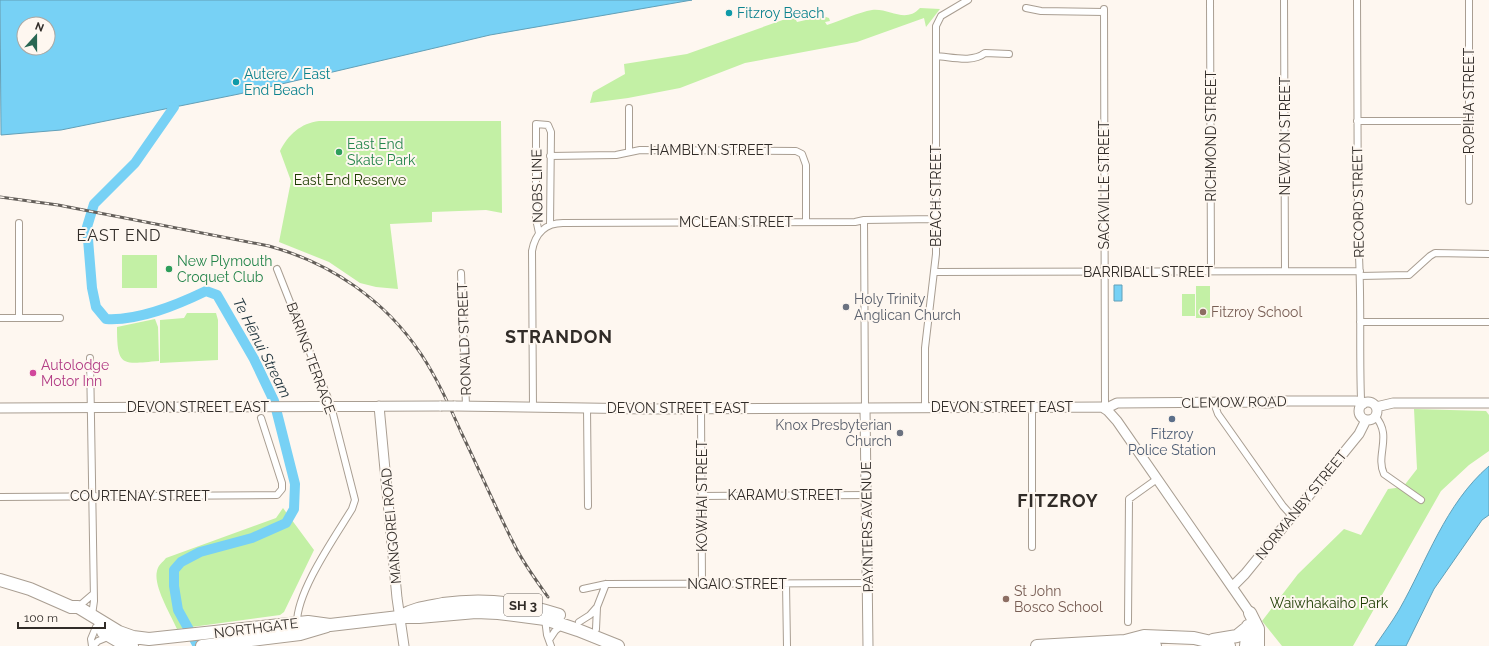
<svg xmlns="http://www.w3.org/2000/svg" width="1489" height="646" viewBox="0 0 1489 646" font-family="Raleway,sans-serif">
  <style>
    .green { fill: #c3f0a5 }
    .water { fill: #77d1f5; stroke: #62a0b8; fill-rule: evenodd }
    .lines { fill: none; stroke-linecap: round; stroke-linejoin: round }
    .river { stroke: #77d1f5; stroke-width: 10 }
    .street-casing { stroke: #a99e92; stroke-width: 8 }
    .secondary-casing { stroke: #a99e92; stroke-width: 11 }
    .highway-casing { stroke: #a99e92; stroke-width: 14 }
    .street { stroke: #fff; stroke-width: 6 }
    .secondary { stroke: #fff; stroke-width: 9 }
    .highway { stroke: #fff; stroke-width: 12 }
    .rail-casing { stroke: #645f5a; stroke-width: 3 }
    .rail { stroke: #fef7f0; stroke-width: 1.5; stroke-dasharray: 4.5; stroke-linecap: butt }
    .secondary-bridge-casing { stroke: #a99e92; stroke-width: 11; stroke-linecap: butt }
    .secondary-bridge { stroke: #fff; stroke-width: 9 }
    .culture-dot { fill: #0f9aa8; stroke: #fef7f0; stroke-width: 1.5 }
    .leisure-dot { fill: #2e9e5b; stroke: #fef7f0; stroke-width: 1.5 }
    .worship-dot { fill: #6b7280; stroke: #fef7f0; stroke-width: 1.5 }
    .education-dot { fill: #8d6e63; stroke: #fef7f0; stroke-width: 1.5 }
    .hotel-dot { fill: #d1479c; stroke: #fef7f0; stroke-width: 1.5 }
    .service-dot { fill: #5c6f8a; stroke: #fef7f0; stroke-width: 1.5 }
    .labels { text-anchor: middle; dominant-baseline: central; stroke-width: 4; stroke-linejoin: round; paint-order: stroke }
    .shield { fill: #fef7f0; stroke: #6e6964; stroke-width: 1 }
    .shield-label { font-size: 13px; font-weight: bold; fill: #312c28 }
    .culture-label { font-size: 14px; fill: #0d838f; stroke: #fef7f0; text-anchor: start }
    .street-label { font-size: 14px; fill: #312c28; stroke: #fef7f0 }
    .leisure-label { font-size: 14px; fill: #27864d; stroke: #fef7f0; text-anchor: start }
    .park-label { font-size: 14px; fill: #1c3b00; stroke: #fef7f0 }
    .worship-label { font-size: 14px; fill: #5b616d; stroke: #fef7f0; text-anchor: start }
    .education-label { font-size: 14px; fill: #785e54; stroke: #fef7f0; text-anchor: start }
    .hotel-label { font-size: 14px; fill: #b23c85; stroke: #fef7f0; text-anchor: start }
    .service-label { font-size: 14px; fill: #4e5e75; stroke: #fef7f0 }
    .water-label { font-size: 15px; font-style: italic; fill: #1f343d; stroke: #fef7f0 }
    .quarter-label { font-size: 16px; letter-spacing: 1px; fill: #312c28; stroke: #fef7f0 }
    .district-label { font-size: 18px; font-weight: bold; letter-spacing: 1px; fill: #312c28; stroke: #fef7f0 }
  </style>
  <rect width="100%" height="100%" fill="#fef7f0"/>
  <!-- green -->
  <path class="green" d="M920 8 940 9 926 27 924 18 857 42 745 63 680 88 628 98 590 103 593 92 625 74 624 64 687 54 794 16 797 22 823 16 829 18 830 21 825 22 827 25C840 21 859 12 872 10 890 8 905 24 920 8Z
    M319 121H501L502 213 486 210 432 212V222L390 224 398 289 376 287 360 283 329 262 279 242 291 181 280 151C288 135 301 123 319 121Z
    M122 255H157V288H122Z
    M1196 286H1210V318H1196Z
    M1182 294H1195V316H1182Z
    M187 313H216L218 320V360L160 363V320L184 318Z
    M155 319 158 327 159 361C122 364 117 368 117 327Z
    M1414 409 1486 411 1489 415V451L1469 465 1441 491 1353 646H1282L1262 621 1298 574 1344 529 1361 535 1388 489 1403 487 1417 469Z
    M283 508 314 550 284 612 280 615 177 629C171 615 153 586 157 571 158 565 163 562 166 558L276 518Z"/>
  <!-- water -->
  <path class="water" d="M0 0H692L490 35 239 94 61 130 1 135ZM24 24H48V48H24Z
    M1114 285H1122V301H1114Z
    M1489 466V515L1482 520 1434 589 1406 646H1375C1383 634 1392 622 1399 610 1427 561 1445 504 1489 466Z"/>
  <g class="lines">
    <!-- river -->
    <path class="river" d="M174 107 135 163 94 204 87 227 92 288 96 307 106 319C139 321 177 305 206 291L217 295 254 359 274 401 295 484 294 509 286 523 252 538 200 552 181 562 174 570V586L178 610 198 646"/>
    <!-- street casing -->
    <g class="street-casing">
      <path id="street" d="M1210 0 1211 271
        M1284 0 1285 271
        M1357 0 1358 239C1362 292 1359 345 1361 399L1366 403
        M1469 0V201
        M1026 8 1041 11 1104 12
        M1104 9 1105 409
        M936 56C952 57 972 63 985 53L1009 54
        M629 108V152
        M1357 121H1469
        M550 156 616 155 640 150 796 151 802 154 806 165V222
        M864 220 865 408
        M539 233 536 219V124L548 125 551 132 550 225
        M277 269 331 406 355 500 352 509C335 537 296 592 297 624
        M936 272 1360 271
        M461 273 466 406
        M1360 276 1409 275 1430 256 1435 253 1489 254
        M0 318H60
        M19 318V223
        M1360 322H1489
        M90 358 94 601 92 615
        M1214 403 1218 414 1283 506 1292 516
        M533 408 532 251C535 234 545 223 563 223L855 222 864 220 936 219
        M587 408 588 506
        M701 408 702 584
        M925 408V348L936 254V26L941 16 968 0
        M1375 416C1393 436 1375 455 1384 474L1421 500
        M702 496 867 495
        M0 497 277 495 282 489V483L261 418
        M1032 547V407
        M786 583 787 646
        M583 589 606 584 868 583
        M78 607 92 595
        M545 619 547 635 551 646
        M579 622 590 615 597 607
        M1128 622 1129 499 1157 479
        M596 629 597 607 606 584
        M549 640 555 631 562 625
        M92 646 91 639 96 627
        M93 646 98 641 110 636"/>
    </g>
    <!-- secondary casing -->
    <g class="secondary-casing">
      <path id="secondary" d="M1359 411a9 9 0 1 1 18 0a9 9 0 1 1-18 0Z
        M379 406 397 598 404 646
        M454 406 648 409 1102 407 1108 411 1117 421 1250 613
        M1376 407 1393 403H1489
        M0 408 441 406
        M865 408 868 646
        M1105 409 1117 403 1243 402 1269 403 1281 401H1356L1363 404
        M1232 587 1245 574 1359 434 1366 420"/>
    </g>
    <!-- highway casing -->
    <g class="highway-casing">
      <path id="highway" d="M0 580 30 589 71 607H78L119 632 133 637 149 639 308 622 330 625 399 617H419L476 612 498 613 545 619 578 630 618 646
        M1250 613 1258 629V646
        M401 616C415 608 428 607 443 604 483 598 520 602 559 615
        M103 632 120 642 132 646
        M1213 640 1237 636 1248 627
        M1128 641 1155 646
        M202 646 300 634 327 626
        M1037 646 1125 641 1144 636 1194 638 1229 646
        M1246 646 1248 626"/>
    </g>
    <!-- street -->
    <use href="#street" class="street"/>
    <!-- secondary -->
    <use href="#secondary" class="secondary"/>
    <!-- highway -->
    <use href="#highway" class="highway"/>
    <!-- rail casing -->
    <g class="rail-casing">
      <path id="rail" d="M0 197 58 205 269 246C331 263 385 300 421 354 437 378 449 405 461 432 479 469 495 507 514 544 523 563 536 580 548 597"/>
    </g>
    <!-- rail -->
    <use href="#rail" class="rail"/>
    <!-- secondary-bridge casing -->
    <g class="secondary-bridge-casing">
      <path id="secondary-bridge" d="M441 406H454"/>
    </g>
    <!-- secondary-bridge -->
    <use href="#secondary-bridge" class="secondary-bridge"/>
  </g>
  <!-- markers -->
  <g class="culture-dot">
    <circle cx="729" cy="13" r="4"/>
    <circle cx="236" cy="82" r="4"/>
  </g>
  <g class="leisure-dot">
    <circle cx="339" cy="152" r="4"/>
    <circle cx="169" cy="269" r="4"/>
  </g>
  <g class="worship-dot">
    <circle cx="846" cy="307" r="4"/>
    <circle cx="900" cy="433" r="4"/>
  </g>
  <g class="education-dot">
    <circle cx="1203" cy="312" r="4"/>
    <circle cx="1006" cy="599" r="4"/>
  </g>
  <circle class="hotel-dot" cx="33" cy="373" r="4"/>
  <circle class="service-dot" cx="1172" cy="419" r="4"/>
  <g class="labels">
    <!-- shield labels -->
    <rect class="shield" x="504" y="594" width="38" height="22" rx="3"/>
    <g class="shield-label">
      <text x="523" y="605">SH 3</text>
    </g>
    <!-- culture labels -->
    <g class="culture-label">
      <text x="737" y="13">Fitzroy Beach</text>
      <text x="244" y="74">Autere / East<tspan x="244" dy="16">End Beach</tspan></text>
    </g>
    <!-- street labels -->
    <g class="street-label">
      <text transform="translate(1469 101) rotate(-90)">ROPIHA STREET</text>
      <text transform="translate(1211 136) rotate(-90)">RICHMOND STREET</text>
      <text transform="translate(1285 136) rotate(-90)">NEWTON STREET</text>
      <text x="711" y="150">HAMBLYN STREET</text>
      <text transform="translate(1104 185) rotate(-90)">SACKVILLE STREET</text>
      <text transform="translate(537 186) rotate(-91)">NOBS LINE</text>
      <text transform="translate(936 196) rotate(-90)">BEACH STREET</text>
      <text transform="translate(1358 202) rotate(-91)">RECORD STREET</text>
      <text x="736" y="222">MCLEAN STREET</text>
      <text x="1148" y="272">BARRIBALL STREET</text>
      <text transform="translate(464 339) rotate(-92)">RONALD STREET</text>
      <text transform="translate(311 358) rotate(70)">BARING TERRACE</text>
      <text transform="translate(1234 402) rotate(-1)">CLEMOW ROAD</text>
      <text x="198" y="407">DEVON STREET EAST</text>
      <text x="1002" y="407">DEVON STREET EAST</text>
      <text x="678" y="408">DEVON STREET EAST</text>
      <text x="785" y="495">KARAMU STREET</text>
      <text x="140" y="496">COURTENAY STREET</text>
      <text transform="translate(702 496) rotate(-90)">KOWHAI STREET</text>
      <text transform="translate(1301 505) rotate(-51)">NORMANBY STREET</text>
      <text transform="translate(391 526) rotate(-95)">MANGOREI ROAD</text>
      <text transform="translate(867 527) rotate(-91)">PAYNTERS AVENUE</text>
      <text x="737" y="584">NGAIO STREET</text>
      <text transform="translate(256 628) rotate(-7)">NORTHGATE</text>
    </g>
    <!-- leisure labels -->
    <g class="leisure-label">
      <text x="347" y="144">East End<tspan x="347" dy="16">Skate Park</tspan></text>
      <text x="177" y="261">New Plymouth<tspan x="177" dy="16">Croquet Club</tspan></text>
    </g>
    <!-- park labels -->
    <g class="park-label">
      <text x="350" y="180">East End Reserve</text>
      <text x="1329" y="603">Waiwhakaiho Park</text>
    </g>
    <!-- worship labels -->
    <g class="worship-label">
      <text x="854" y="299">Holy Trinity<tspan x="854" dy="16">Anglican Church</tspan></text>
      <text x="892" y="425" text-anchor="end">Knox Presbyterian<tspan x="892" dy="16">Church</tspan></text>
    </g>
    <!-- education labels -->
    <g class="education-label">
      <text x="1211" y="312">Fitzroy School</text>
      <text x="1014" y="591">St John<tspan x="1014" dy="16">Bosco School</tspan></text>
    </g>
    <!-- hotel labels -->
    <g class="hotel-label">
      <text x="41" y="365">Autolodge<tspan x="41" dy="16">Motor Inn</tspan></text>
    </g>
    <!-- service labels -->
    <g class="service-label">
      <text x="1172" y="434">Fitzroy<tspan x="1172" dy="16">Police Station</tspan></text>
    </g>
    <!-- water labels -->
    <g class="water-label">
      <text transform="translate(262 348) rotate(63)">Te Hēnui Stream</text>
    </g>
    <!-- quarter labels -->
    <g class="quarter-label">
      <text x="119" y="235">EAST END</text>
    </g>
    <!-- district labels -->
    <g class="district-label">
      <text x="559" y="336">STRANDON</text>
      <text x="1058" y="500">FITZROY</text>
    </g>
  </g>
  <!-- north arrow -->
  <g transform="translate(36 36) rotate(21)"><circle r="19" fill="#fef7f0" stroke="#aca6a0"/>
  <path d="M0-3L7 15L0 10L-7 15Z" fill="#296753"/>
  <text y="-6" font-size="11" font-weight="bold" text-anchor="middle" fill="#312c28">N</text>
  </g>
  <!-- scale -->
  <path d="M18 622v6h87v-6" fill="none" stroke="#312c28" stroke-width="2"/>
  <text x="24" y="622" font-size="12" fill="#312c28" stroke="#fef7f0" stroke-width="3" paint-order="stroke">100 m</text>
</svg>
